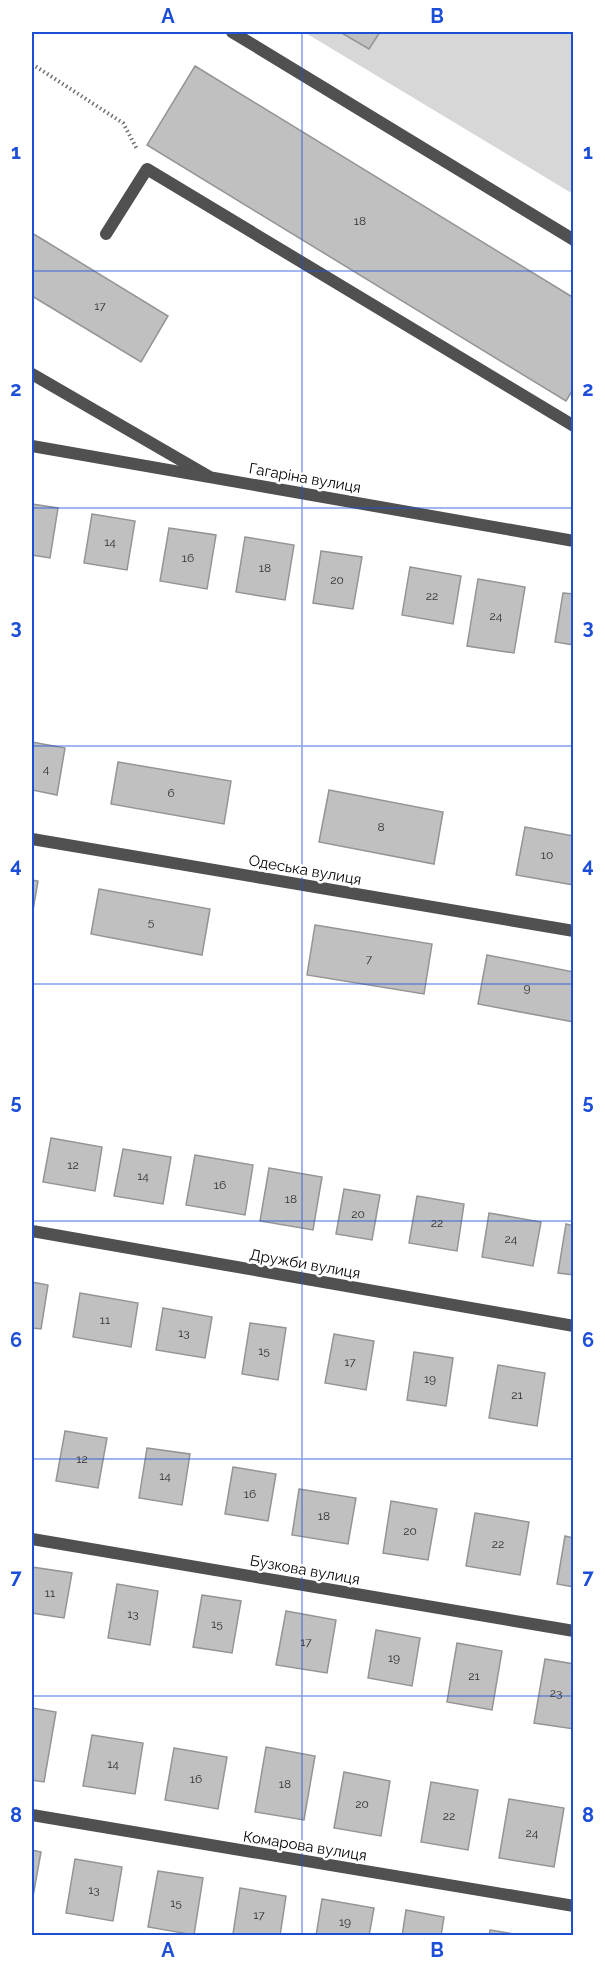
<svg xmlns="http://www.w3.org/2000/svg" width="605" height="1967" viewBox="0 0 605 1967" font-family="Raleway,sans-serif">
  <style>
    .green { fill: #d7d7d7 }
    .building { fill: #c0c0c0; stroke: #949494; stroke-width: 1.5 }
    .lines { fill: none; stroke-linecap: round; stroke-linejoin: round }
    .path { stroke: #727272; stroke-width: 4; stroke-dasharray: 1.5 3; stroke-linecap: butt }
    .service { stroke: #505050; stroke-width: 12 }
    .minor { stroke: #505050; stroke-width: 12 }
    .grid { fill: none; stroke: #1d4ed8; stroke-width: 1.5; stroke-opacity: 0.55 }
    .labels { text-anchor: middle; dominant-baseline: central; stroke-width: 5; stroke-linejoin: round; paint-order: stroke }
    .number-label { font-size: 12px; fill: #303030 }
    .street-label { font-size: 15px; fill: #000; stroke: #fff }
    .neatline { fill: none; stroke: #1d4ed8; stroke-width: 2 }
    .grid-label { font-size: 20px; text-anchor: middle; font-weight: bold; fill: #1d4ed8 }
  </style>
  <rect width="100%" height="100%" fill="#fff"/>
  <!-- green -->
  <path class="green" d="M304 32H573V194Z"/>
  <!-- building -->
  <path class="building" d="M340 32H380L369 49Z
    M195 66 574 298V388L566 401 147 145Z
    M32 233 168 316 141 362 32 296Z
    M32 504 58 508 50 558 32 555Z
    M92 514 135 521 127 570 84 563Z
    M169 528 216 535 207 589 160 581Z
    M245 537 294 545 285 600 236 592Z
    M321 551 362 557 353 609 313 603Z
    M410 567 461 576 453 624 402 615Z
    M478 579 525 587 514 653 467 646Z
    M563 593 574 594V645L555 642Z
    M32 742 65 748 57 795 32 790Z
    M118 762 231 781 224 824 111 804Z
    M329 790 443 812 434 864 319 842Z
    M525 827 574 836V885L516 875Z
    M32 880 38 881 32 916Z
    M99 889 210 909 202 955 91 934Z
    M315 925 432 944 424 994 307 975Z
    M487 955 574 972V1022L478 1004Z
    M51 1138 102 1147 95 1191 43 1182Z
    M123 1149 171 1157 163 1204 114 1196Z
    M195 1155 253 1165 245 1215 186 1205Z
    M269 1168 322 1177 313 1230 260 1221Z
    M344 1189 380 1195 372 1240 336 1234Z
    M417 1196 464 1204 457 1251 409 1243Z
    M489 1213 541 1222 533 1266 482 1257Z
    M566 1224 574 1226V1275L558 1273Z
    M32 1282 48 1285 41 1329 32 1328Z
    M80 1293 138 1303 131 1347 73 1337Z
    M163 1308 212 1317 205 1358 156 1350Z
    M250 1323 286 1328 278 1380 242 1374Z
    M334 1334 374 1341 366 1390 325 1383Z
    M414 1352 453 1358 446 1406 407 1400Z
    M498 1365 545 1373 537 1426 489 1418Z
    M65 1431 107 1438 98 1488 56 1481Z
    M147 1448 190 1454 182 1505 139 1498Z
    M233 1467 276 1474 268 1521 225 1514Z
    M299 1489 356 1498 348 1544 292 1535Z
    M391 1501 437 1509 428 1560 383 1553Z
    M475 1513 529 1522 520 1575 466 1566Z
    M565 1536 574 1538V1587L557 1584Z
    M32 1567 72 1573 64 1618 32 1613Z
    M117 1584 158 1591 150 1645 108 1638Z
    M202 1595 241 1601 232 1653 193 1647Z
    M286 1611 336 1620 327 1673 276 1665Z
    M376 1630 420 1638 412 1686 368 1678Z
    M457 1643 502 1651 492 1710 447 1702Z
    M545 1659 574 1664V1729L534 1723Z
    M32 1708 56 1712 44 1782 32 1780Z
    M92 1735 143 1743 135 1794 83 1786Z
    M266 1747 315 1756 304 1820 255 1812Z
    M174 1748 227 1757 218 1809 165 1800Z
    M344 1772 390 1781 381 1836 334 1828Z
    M431 1782 478 1790 468 1850 421 1842Z
    M509 1799 564 1808 554 1867 499 1858Z
    M32 1850 41 1852 32 1902Z
    M75 1859 122 1867 113 1921 66 1913Z
    M158 1871 203 1878 194 1935 148 1927Z
    M240 1888 286 1896 280 1936 233 1934Z
    M322 1899 374 1908 369 1936H316Z
    M406 1910 444 1917 441 1936H402Z
    M490 1930 526 1936H489Z"/>
  <g class="lines">
    <!-- path -->
    <path class="path" d="M32 64 123 123 137 149"/>
    <!-- service -->
    <path class="service" d="M232 32 574 240
      M106 234 147 169 574 426
      M32 374 208 476"/>
    <!-- minor -->
    <path class="minor" d="M32 446 574 541
      M32 839 574 931
      M32 1231 574 1326
      M32 1539 574 1631
      M32 1815 574 1906"/>
  </g>
  <!-- grid -->
  <path class="grid" d="M302 32V1936M32 271H574M32 508H574M32 746H574M32 984H574M32 1221H574M32 1459H574M32 1696H574"/>
  <g class="labels">
    <!-- number labels -->
    <g class="number-label">
      <text x="360" y="221">18</text>
      <text x="100" y="306">17</text>
      <text x="110" y="542">14</text>
      <text x="188" y="558">16</text>
      <text x="265" y="568">18</text>
      <text x="337" y="580">20</text>
      <text x="432" y="596">22</text>
      <text x="496" y="616">24</text>
      <text x="46" y="769">4</text>
      <text x="171" y="793">6</text>
      <text x="381" y="827">8</text>
      <text x="547" y="855">10</text>
      <text x="151" y="922">5</text>
      <text x="369" y="959">7</text>
      <text x="527" y="988">9</text>
      <text x="73" y="1165">12</text>
      <text x="143" y="1176">14</text>
      <text x="220" y="1185">16</text>
      <text x="291" y="1199">18</text>
      <text x="358" y="1214">20</text>
      <text x="437" y="1223">22</text>
      <text x="511" y="1239">24</text>
      <text x="105" y="1320">11</text>
      <text x="184" y="1333">13</text>
      <text x="264" y="1351">15</text>
      <text x="350" y="1362">17</text>
      <text x="430" y="1379">19</text>
      <text x="517" y="1395">21</text>
      <text x="82" y="1459">12</text>
      <text x="165" y="1476">14</text>
      <text x="250" y="1494">16</text>
      <text x="324" y="1516">18</text>
      <text x="410" y="1531">20</text>
      <text x="498" y="1544">22</text>
      <text x="50" y="1593">11</text>
      <text x="133" y="1614">13</text>
      <text x="217" y="1624">15</text>
      <text x="306" y="1642">17</text>
      <text x="394" y="1658">19</text>
      <text x="474" y="1676">21</text>
      <text x="556" y="1693">23</text>
      <text x="113" y="1764">14</text>
      <text x="196" y="1779">16</text>
      <text x="285" y="1784">18</text>
      <text x="362" y="1804">20</text>
      <text x="449" y="1816">22</text>
      <text x="532" y="1833">24</text>
      <text x="94" y="1890">13</text>
      <text x="176" y="1903">15</text>
      <text x="259" y="1915">17</text>
      <text x="345" y="1922">19</text>
    </g>
    <!-- street labels -->
    <g class="street-label">
      <text transform="translate(305 478) rotate(10)">Гагаріна вулиця</text>
      <text transform="translate(305 870) rotate(10)">Одеська вулиця</text>
      <text transform="translate(305 1264) rotate(10)">Дружби вулиця</text>
      <text transform="translate(305 1570) rotate(10)">Бузкова вулиця</text>
      <text transform="translate(305 1846) rotate(9)">Комарова вулиця</text>
    </g>
  </g>
  <!-- border -->
  <rect width="605" height="1967" fill="none" stroke="#ffffff" stroke-width="66"/>
  <rect x="33" y="33" width="539" height="1901" class="neatline"/>
  <g class="grid-label">
    <text x="168" y="23">A</text>
    <text x="437" y="23">B</text>
    <text x="16" y="159">1</text>
    <text x="588" y="159">1</text>
    <text x="16" y="396">2</text>
    <text x="588" y="396">2</text>
    <text x="16" y="634">3</text>
    <text x="588" y="634">3</text>
    <text x="16" y="872">4</text>
    <text x="588" y="872">4</text>
    <text x="16" y="1109">5</text>
    <text x="588" y="1109">5</text>
    <text x="16" y="1347">6</text>
    <text x="588" y="1347">6</text>
    <text x="16" y="1584">7</text>
    <text x="588" y="1584">7</text>
    <text x="16" y="1822">8</text>
    <text x="588" y="1822">8</text>
    <text x="168" y="1957">A</text>
    <text x="437" y="1957">B</text>
  </g>
</svg>
